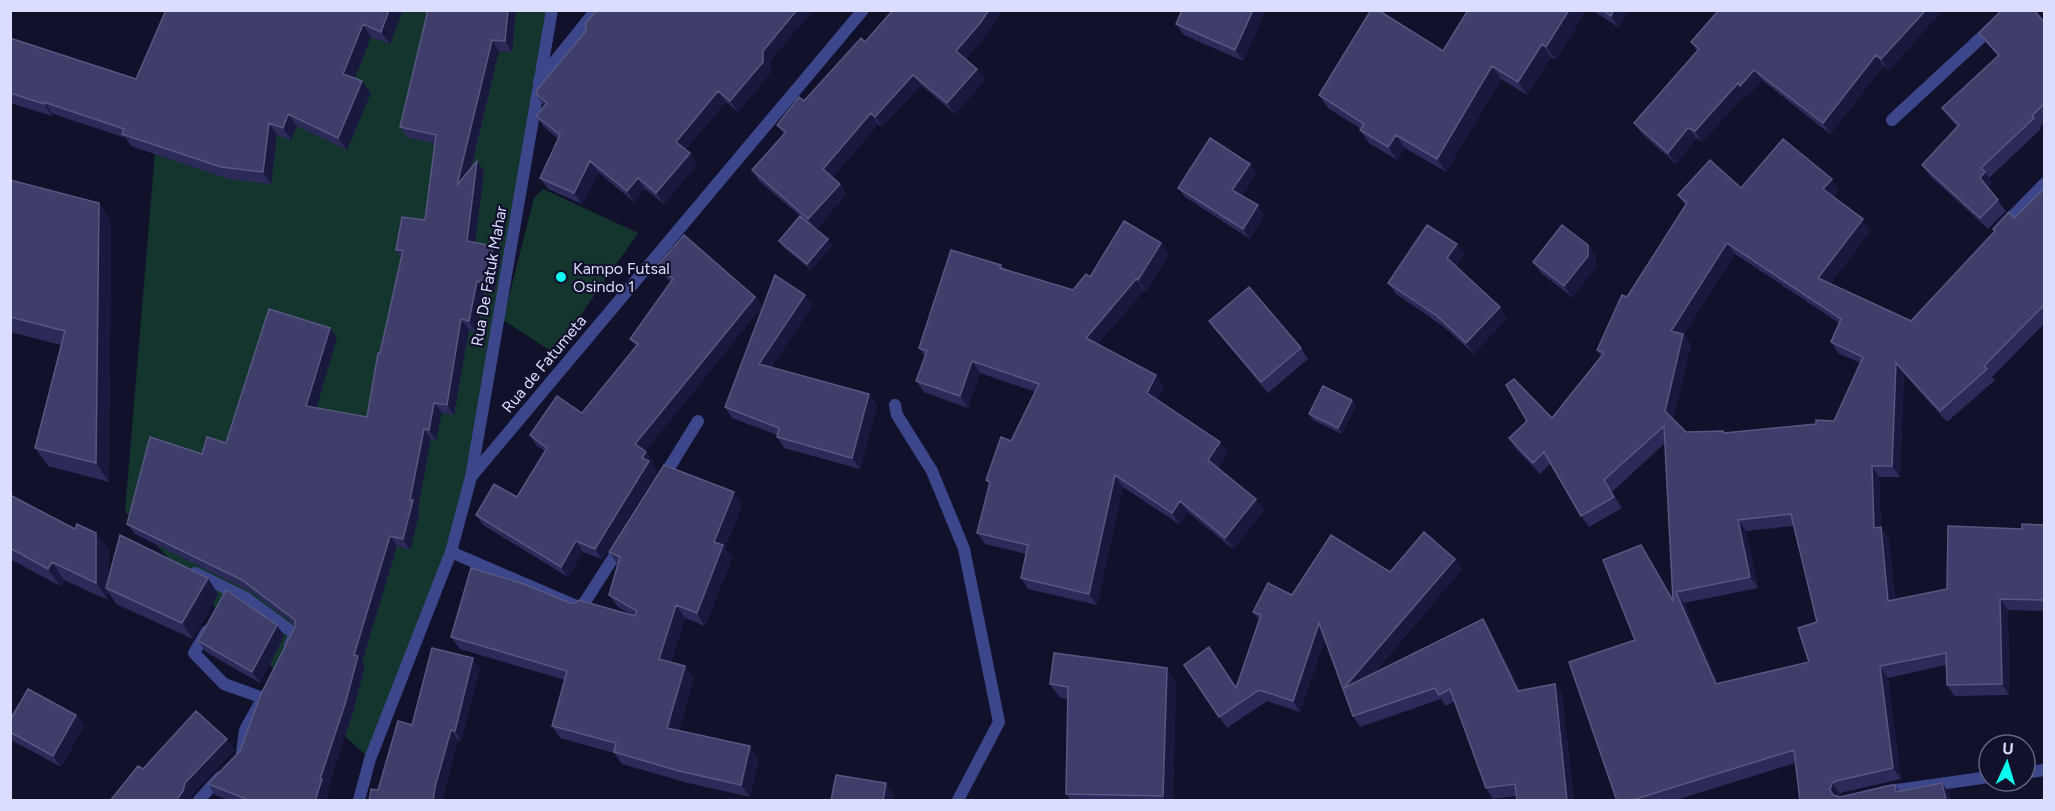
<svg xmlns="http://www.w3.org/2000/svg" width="2055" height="811" viewBox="0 0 2055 811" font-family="Figtree,sans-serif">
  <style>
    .green { fill: #14352e }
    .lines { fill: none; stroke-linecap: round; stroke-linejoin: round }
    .minor { stroke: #3c468a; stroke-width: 12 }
    .tertiary { stroke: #3c468a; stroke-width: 12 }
    .wall { fill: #2c2a59; fill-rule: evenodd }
    .shaded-wall { fill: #19183f }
    .building { fill: #3f3e6a; stroke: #575782; stroke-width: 1.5; fill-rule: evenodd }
    .poi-dot { fill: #07ffef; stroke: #11112b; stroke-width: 2 }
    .labels { text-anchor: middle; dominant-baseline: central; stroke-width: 4.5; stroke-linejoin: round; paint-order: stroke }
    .poi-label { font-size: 16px; fill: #dbddff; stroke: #11112b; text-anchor: start }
    .street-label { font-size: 16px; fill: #dbddff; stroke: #11112b }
  </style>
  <rect width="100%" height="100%" fill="#11112b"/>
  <!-- green -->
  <path class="green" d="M184 11H552L471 477 451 552 370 759 292 688 125 512 162 68Z
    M543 189 638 233 554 353 503 320 534 198Z"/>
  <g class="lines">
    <!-- minor -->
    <path class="minor" d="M539 81 596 10
      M1892 120 2011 10
      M2001 228 2044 184
      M895 405 897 415 932 471 964 549 999 722 958 800
      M471 477 552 10
      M661 481 698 421
      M451 552 581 608 622 544
      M195 573 246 598 295 634 290 645
      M207 631 194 653 224 684 263 698
      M242 753 245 730 260 703
      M199 800 220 777"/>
    <!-- tertiary -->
    <path class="tertiary" d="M2025 773 2044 770
      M1883 792 1989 777
      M359 800 370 759 451 552 471 477 863 10"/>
  </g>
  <!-- wall -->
  <path class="wall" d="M166 10H403L390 44 371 37 355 78 371 93 347 150 297 126 291 140 277 135 271 184 229 179 131 146 126 138 53 114 52 116 10 103V38L136 79Z
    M428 10H516L512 52 499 51 471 169 477 161 484 172 475 242 493 246 501 257 494 294 484 292 476 332 469 330 454 415 442 413 436 440 431 439 418 508 420 511 410 550 397 546 362 662 365 666 353 712 328 788 329 790 326 801H231L215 795 208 784 240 751 295 627V625L250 591 135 534 127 524 202 454 226 443 330 328 337 338 316 408 367 417 402 257 396 250 425 220 435 144 407 137 400 127Z
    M523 10H541V12Z
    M1266 10 1243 61 1184 35 1176 24Z
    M1592 10H1629L1618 27Z
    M1719 10H1943L1889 70 1884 66 1830 134 1762 80 1748 96 1746 94 1702 142 1696 138 1676 164 1642 134 1634 123 1697 51 1691 42Z
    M602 12 770 61 771 72 738 112 726 102 685 150 690 153 697 164 664 204 645 189 634 202 598 172 582 204 548 189 540 178 558 139 544 127 536 116 544 106 536 94Z
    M1584 14 1556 60 1551 57 1527 95 1501 79 1446 172 1405 148 1397 160 1369 143 1360 130 1361 129 1328 108 1319 95 1443 51Z
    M2044 22V122L2040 127 2041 129 1989 178 1993 183 1988 188 2006 211 1988 229 1930 176 1922 165 1957 127 1950 119 1942 108 1998 56 1987 44 1979 33Z
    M988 33 966 59 977 69 985 80 955 114 921 85 882 127 878 124 833 177 847 194 816 229 828 239 832 245 811 270 783 247 779 241 800 216 759 181 752 170 784 134 777 125 865 42Z
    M1250 164 1256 174 1242 196 1264 215 1250 239 1185 197 1178 188Z
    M10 180 99 203 111 221 109 482 48 466 35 448 61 345 10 332Z
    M1741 188 1839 190 1834 197 1871 230 1830 284 1911 321 1994 232 1993 229 2014 218 2044 189V324L1992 377 1995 380 1947 422 1904 374 1900 477H1879L1881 528 1889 538 1895 600 1947 589 2022 529 2044 525V611L2008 610 2009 695 1954 696 1947 685 1946 665 1888 678 1901 779 1844 792 1840 794 1839 797 1895 785 1900 791 1950 794 1800 801 1795 763 1673 801H1617L1635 640 1648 556 1673 598 1665 443 1612 492 1622 508 1589 527 1581 516 1551 463 1540 474 1516 449 1509 438 1552 418 1601 356 1597 350 1627 297 1685 205 1678 195ZM1735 254 1839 323 1831 342 1838 353 1860 363 1834 421 1816 424 1725 433 1723 431 1686 432 1673 419 1691 345 1684 334ZM1793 526 1817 622 1809 662 1718 683 1684 603 1758 588 1746 531Z
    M1161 243 1169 255 1146 291 1144 290 1098 344 1164 386 1157 399 1228 453 1218 468 1256 499 1264 510 1233 549 1188 512 1179 524 1123 487 1097 605 1028 589 1021 578 1026 554 985 544 977 533 989 484 986 480 1011 441 1036 392 980 373 968 408 924 392 916 381 925 357 919 348 1001 265 1003 268 1073 290 1090 277Z
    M1457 244 1464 255 1456 267 1507 318 1474 354 1444 327 1396 294 1388 283Z
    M1588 245 1596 256V267L1572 297 1541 273 1533 262Z
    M657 266 755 297 762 307 645 451 654 462 652 465 657 472 602 559 583 552 568 577 483 525 476 515 517 497 545 451 537 446 530 435 582 413 636 346 630 339 671 282 664 276Z
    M805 295 812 306 771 367 869 394 877 405 860 469 784 448 777 437V435L732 418 725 407Z
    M1209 321 1301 348 1308 359 1268 393 1217 332Z
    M1356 406 1342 434 1313 420 1309 414Z
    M10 495 109 550 108 578 218 594 193 639 116 604 108 592V600L64 580 60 586 10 559Z
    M742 505 725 548 732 558 705 626 685 618 671 662 685 666 694 678 679 730 759 759 750 797 688 783 622 764 614 753 560 738 552 726 565 680 460 649 451 637 570 603 630 614 618 607 609 595 618 565 609 552Z
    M1462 569 1373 674 1483 619 1490 630 1520 690 1555 684 1562 694 1574 801H1517L1516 796 1493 799 1486 788 1455 701 1446 706 1441 699 1360 727 1353 716 1325 639 1300 712 1267 701 1227 728 1184 665 1236 688 1259 620 1253 612 1292 595 1390 572Z
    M284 636 260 683 206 652 198 641Z
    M480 668 461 741 458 740 442 801 378 790 412 725Z
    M1167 668 1176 682 1173 801H1071L1066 794 1068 699 1060 698 1050 684Z
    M76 715 84 726 61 767 13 741 10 737V720Z"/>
  <!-- shaded-wall -->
  <path class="shaded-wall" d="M389 10H403L390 44 381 32Z
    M508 10H516L512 52 505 41Z
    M797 10H814L770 61 771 72 738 112 730 101 763 51Z
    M989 10H1004L988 33 964 62 956 51Z
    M1253 10H1266L1243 61 1235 50Z
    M1569 10H1582L1584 14 1556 60 1546 47Z
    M1614 10H1629L1618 27 1611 16Z
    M1926 10H1943L1889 70 1881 59Z
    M363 24 371 37 352 86 343 74Z
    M492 40 499 51 464 196 457 185Z
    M1542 44 1551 57 1527 95 1518 82Z
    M1876 55 1884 66 1830 134 1823 123Z
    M1492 66 1501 79 1446 172 1437 159Z
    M977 69 985 80 955 114 947 103Z
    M1754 70 1762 80 1748 96 1740 86Z
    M913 75 921 85 882 127 875 117Z
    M362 81 371 93 347 150 338 138Z
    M1738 83 1746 94 1702 142 1695 131Z
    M718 91 726 102 683 153 676 142Z
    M44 102 53 114 52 116 44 104Z
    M871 113 878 124 831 180 823 169Z
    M288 114 297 126 291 140 283 128Z
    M269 123 277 135 271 184 263 172Z
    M1688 128 1696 138 1676 164 1668 153Z
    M1396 135 1405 148 1397 160 1388 147Z
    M690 153 697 164 664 204 656 193Z
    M477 161 484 172 474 251 467 241Z
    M590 161 598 172 582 204 574 193Z
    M1250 164 1256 174 1239 200 1232 190Z
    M1985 172 1993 183 1987 189 1980 178Z
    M638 178 645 189 634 202 627 191Z
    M1832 179 1839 190 1831 200 1823 189Z
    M840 184 847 194 816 230 808 219Z
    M99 203 111 221 109 482 96 463Z
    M1258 205 1264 215 1250 239 1243 229Z
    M1863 219 1871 230 1826 289 1818 278Z
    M828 239 832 245 811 270 807 264Z
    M1161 243 1169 255 1146 291 1138 280Z
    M1727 243 1735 254 1684 334 1691 345 1673 422 1665 411 1671 331Z
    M1457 244 1464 255 1455 269 1447 258Z
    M1588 245 1596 256V267L1572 297 1564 286Z
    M493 246 501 257 494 294 487 284Z
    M1136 279 1144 290 1094 349 1086 338Z
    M477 281 484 292 476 332 469 321Z
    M805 295 812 306 766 374 759 364Z
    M755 297 762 307 642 455 635 444Z
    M1500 307 1507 318 1474 354 1466 343Z
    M461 319 469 330 454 415 447 405Z
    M330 328 337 338 314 416 306 406Z
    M972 361 980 373 968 408 960 396Z
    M1896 363 1904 374 1900 477 1892 466Z
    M1156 375 1164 386 1155 404 1147 393Z
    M869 394 877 405 860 469 852 458Z
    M1352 400 1356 406 1342 434 1338 428Z
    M434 403 442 413 436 440 429 430Z
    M424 429 431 439 418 508 420 511 410 550 403 539Z
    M1220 442 1228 453 1216 472 1208 460Z
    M646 452 654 462 652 465 657 472 602 559 595 549 642 458Z
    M1872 466 1879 477 1881 528 1889 538 1896 612 1888 601 1874 528Z
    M1115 475 1123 487 1097 605 1089 594Z
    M1604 480 1612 492 1622 508 1614 497Z
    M734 492 742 505 725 548 732 558 705 626 697 613 714 542Z
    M1256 499 1264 510 1233 549 1225 538Z
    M1180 501 1188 512 1179 524 1172 513Z
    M1738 520 1746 531 1758 588 1750 577Z
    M96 533 109 550 108 590 106 588 108 592V600L96 583Z
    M390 536 397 546 362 662 365 666 353 712 328 788 329 790 326 801H315L320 779 354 655Z
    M576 541 583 552 568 577 561 567Z
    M1641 545 1648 556 1681 612 1673 601Z
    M1455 559 1462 569 1351 699 1344 688Z
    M52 562 64 580 60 586 48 569Z
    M208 578 218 594 193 639 182 623Z
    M1676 592 1684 603 1723 695 1716 684Z
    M2000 599 2008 610 2009 695 2002 684Z
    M676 605 685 618 668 671 659 659Z
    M1483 619 1490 630 1526 702 1518 691Z
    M1319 623 1327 634 1300 712 1293 701Z
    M277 625 284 636 260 683 252 672Z
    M473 658 480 668 461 741 455 731Z
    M685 666 694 678 676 740 667 728Z
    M1880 666 1888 678 1901 779 1893 768Z
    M1167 668 1176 682 1173 801H1166L1163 796Z
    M1555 684 1562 694 1574 801H1567Z
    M76 715 84 726 61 767 53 756Z
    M451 730 458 740 442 801H433L435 787Z
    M227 739 235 750 193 794 191 801H176L185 783Z
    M750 746 759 759 750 797 741 785Z
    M886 783 894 794 893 801H883Z
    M1832 783 1840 794 1838 801H1837L1830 790Z
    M1942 783 1950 794 1951 801H1946Z"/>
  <!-- building -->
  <path class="building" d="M166 10H389L381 32 363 24 343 74 362 81 338 138 288 114 283 128 269 123 263 172 221 167 122 134 124 129 44 102V104L10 93V38L136 79Z
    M428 10H508L505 41 492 40 457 185 477 161 467 241 493 246 487 284 477 281 469 321 461 319 447 405 434 403 429 430 424 429 410 500H413L403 539 390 536 354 655 358 656 346 701 320 779H322L315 801H251L208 784 240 751 261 694 295 627V620L242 580 127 524 150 437 202 454 207 437 226 443 269 309 330 328 306 406 367 417 378 353H380L403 250H396L402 217 425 220 436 135 400 127Z
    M597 10H600L602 12 603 10H797L763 51V62L730 101 718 91 676 142 690 153 656 193 638 178 627 191 590 161 574 193 540 178 560 135 536 116 547 103 536 94 537 90 586 31V23Z
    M893 10H989L981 22 956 51 977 69 947 103 913 75 875 117 871 113 823 169 840 184 808 219 752 170 786 132 777 125 799 97 804 101 861 38 865 42Z
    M1182 10H1253L1235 50 1176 24Z
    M1371 10H1378L1443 51 1468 10H1569L1546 47 1542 44 1518 82 1492 66 1437 159 1396 135 1388 147 1360 130 1364 124 1319 95Z
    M1602 10H1614L1611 16Z
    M1719 10H1926L1881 59 1876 55 1823 123 1754 70 1740 86 1738 83 1695 131 1688 128 1668 153 1634 123 1699 49 1691 42Z
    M2002 10H2034L2044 22V104L2032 116 2034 118 1981 168 1985 172 1980 178 1998 200 1980 218 1922 165 1959 125 1942 108 1999 55 1979 33Z
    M1210 138 1250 164 1232 190 1258 205 1243 229 1178 188Z
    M1783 139 1832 179 1823 189 1863 219 1818 278 1911 321 1995 231 1993 229 2009 212 2014 218 2044 189V305L1984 366 1987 369 1940 411 1896 363 1892 466H1872L1874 528 1881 527 1888 601 1947 589 1948 526 2022 529V524L2044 525V600L2000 599 2002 684 1947 685 1946 653 1880 666 1893 768 1836 781 1832 783 1830 790 1833 795 1840 797 1892 785H1895L1896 792 1942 783 1946 800 1967 801H1800L1794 750 1629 801H1617L1569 662 1635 640 1603 560 1641 545 1673 601 1664 426 1604 480 1614 497 1581 516 1544 452 1533 463 1509 438 1527 421 1506 385 1514 379 1552 418 1604 353 1597 350 1622 295 1627 297 1687 203 1678 195 1710 160 1741 188ZM1727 243 1841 319 1831 342 1863 357 1834 421 1816 420V424L1724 433 1723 431 1686 432 1665 411 1683 334 1671 331ZM1791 514 1817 622 1798 628 1809 662 1716 684 1676 592 1750 577 1738 520Z
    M10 180 99 203 96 463 35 448 65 331 10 317Z
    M800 216 828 239 807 264 779 241Z
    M1124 221 1161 243 1138 280 1136 279 1086 338 1156 375 1147 393 1220 442 1208 460 1256 499 1225 538 1180 501 1172 513 1115 475 1089 594 1021 578 1028 545 977 533 990 482 986 480 1001 437 1011 441 1039 384 972 361 960 396 916 381 927 351 919 348 951 250 1001 265 1000 268 1073 290 1086 274 1090 277Z
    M1427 225 1457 244 1447 258 1500 307 1466 343 1437 316 1388 283Z
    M1562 225 1588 245V256L1564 286 1533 262Z
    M684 235 755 297 635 444 646 452 642 458 649 461 595 549 576 541 561 567 476 515 494 484 517 497 547 448 530 435 557 396 582 413 638 344 630 339 673 279 657 266Z
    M775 275 805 295 759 364 869 394 852 458 777 437 779 428 725 407Z
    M1249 287 1301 348 1261 382 1209 321Z
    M1323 386 1352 400 1338 428 1309 414Z
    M664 465 734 492 714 542 723 545 697 613 676 605 659 659 685 666 667 728 750 746 741 785 679 771 614 752 616 743 552 726 567 671 451 637 471 568 524 584 570 603H576L579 600 635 616 637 611 609 595 620 557 609 552Z
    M10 495 75 529 77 524 96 533V583L52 562 48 569 10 548Z
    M1424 532 1455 559 1344 688 1483 619 1518 691 1555 684 1567 801H1517L1515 784 1486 788 1450 689 1439 695 1435 688 1353 716 1319 623 1293 701 1259 690 1219 717 1184 665 1209 647 1236 688 1261 615 1253 612 1268 583 1292 595 1331 535 1390 572Z
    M120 535 208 578 182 623 106 588Z
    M226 590 277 625 252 672 198 641Z
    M432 648 473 658 455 731 451 730 435 787 433 801H369L371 789 378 790 398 721 412 725Z
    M1054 653 1167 668 1163 796 1066 794 1068 687 1050 684Z
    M28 689 76 715 53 756 10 732V720Z
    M196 711 227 739 185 783 183 791 176 801H110L138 766 143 769Z
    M836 775 886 783 883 801H831Z"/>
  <!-- markers -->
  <circle class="poi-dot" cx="561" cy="277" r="6"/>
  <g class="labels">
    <!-- poi labels -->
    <g class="poi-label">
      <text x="573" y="268">Kampo Futsal<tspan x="573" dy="18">Osindo 1</tspan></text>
    </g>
    <!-- street labels -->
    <g class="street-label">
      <text transform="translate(489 276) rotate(-80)">Rua De Fatuk Mahar</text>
      <text transform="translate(544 364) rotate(-50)">Rua de Fatumeta</text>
    </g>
  </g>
  <!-- border -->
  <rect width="2055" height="811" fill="none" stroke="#dbddff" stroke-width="24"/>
  <!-- north arrow -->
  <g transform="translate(2007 763) rotate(4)"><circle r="28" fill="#11112b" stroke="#626380" stroke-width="1.5"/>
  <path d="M0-4.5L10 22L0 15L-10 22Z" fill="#07ffef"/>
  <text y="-9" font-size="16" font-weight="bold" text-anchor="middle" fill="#dbddff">U</text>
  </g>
</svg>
